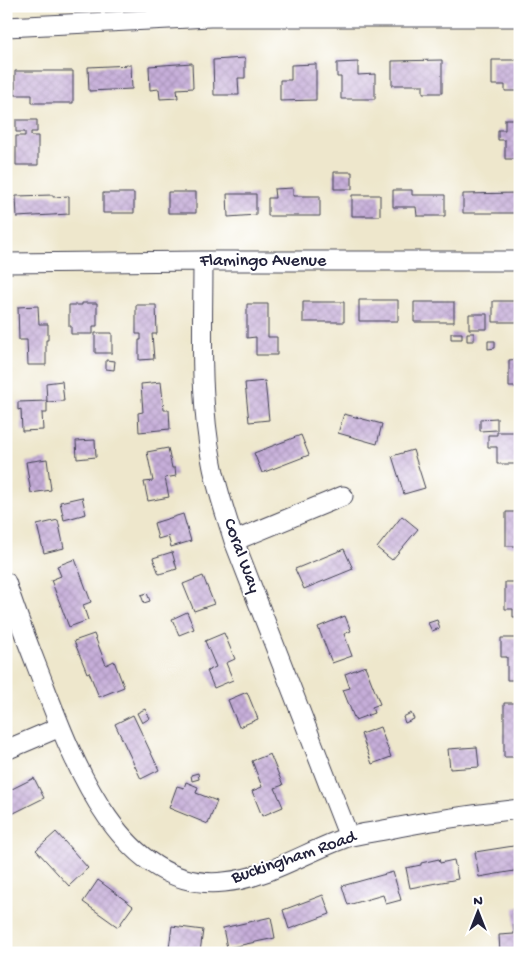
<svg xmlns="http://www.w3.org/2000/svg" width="526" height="959" viewBox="0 0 526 959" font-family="'Gochi Hand',sans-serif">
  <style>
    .building { fill: url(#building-cross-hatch) }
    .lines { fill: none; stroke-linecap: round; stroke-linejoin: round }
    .street-casing { stroke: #414051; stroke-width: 21 }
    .street { stroke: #fff; stroke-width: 19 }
    .labels { text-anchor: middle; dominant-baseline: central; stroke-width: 4; stroke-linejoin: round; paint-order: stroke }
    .street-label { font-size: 18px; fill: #22223b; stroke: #fff }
  </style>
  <defs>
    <pattern id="building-cross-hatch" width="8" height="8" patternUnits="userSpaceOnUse" patternTransform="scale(1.25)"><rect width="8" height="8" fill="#c6aed9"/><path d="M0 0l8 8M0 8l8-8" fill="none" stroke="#aa95bb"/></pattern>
  </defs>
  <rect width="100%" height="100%" fill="#fff"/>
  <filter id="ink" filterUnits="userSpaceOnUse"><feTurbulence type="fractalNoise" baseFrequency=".02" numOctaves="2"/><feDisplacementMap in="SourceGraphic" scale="10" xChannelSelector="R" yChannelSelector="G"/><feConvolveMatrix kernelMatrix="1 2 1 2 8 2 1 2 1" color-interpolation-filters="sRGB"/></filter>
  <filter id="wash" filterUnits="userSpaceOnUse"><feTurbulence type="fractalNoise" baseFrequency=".0096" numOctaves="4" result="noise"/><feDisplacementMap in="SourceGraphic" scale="20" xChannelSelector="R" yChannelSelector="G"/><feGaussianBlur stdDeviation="1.12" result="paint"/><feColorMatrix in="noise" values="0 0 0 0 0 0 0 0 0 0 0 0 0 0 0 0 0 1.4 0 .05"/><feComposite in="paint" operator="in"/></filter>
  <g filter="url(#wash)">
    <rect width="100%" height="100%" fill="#eee7cc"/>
    <g id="blocks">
      <!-- building -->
      <path class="building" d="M245 58V78H238L239 95H214L213 60Z
        M442 60V93H423V85H392V61Z
        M492 60H520V91H505V85H492Z
        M358 62V75L375 74V99H341V77H337V63Z
        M192 63 193 88 177 89 178 98 160 99 159 89 150 90 149 66Z
        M316 64V100L280 101V80H291V65Z
        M131 65 132 89 89 91 88 67Z
        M15 71H73V103H32V95H15Z
        M505 119H520V159H505V140H498V130H505Z
        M16 120H37V132H31V136H38V165H16V136H25V132H16Z
        M334 172H352V189H334Z
        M293 188V196H320V216H268V198H275L274 189Z
        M393 190H412V195H445V216H417L416 207H393Z
        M168 192H196V213H168Z
        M103 193H134V213H103Z
        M518 193V213H463V194Z
        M227 194H256V215L228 217Z
        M53 195V197L69 196V214L17 217 16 196Z
        M352 195H380V216H352Z
        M359 300H398V321H359Z
        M493 301H520V322H493Z
        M303 302H344V322H303Z
        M414 302H454V322H414Z
        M82 303H97V326H93V334H71V326H69V305H82Z
        M247 304H268V337H277V355H256V337L247 338Z
        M136 305H156L157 334H152L154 359 139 360V340H141V334H136Z
        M38 306 39 324H48V340H46V365H28L27 340H19L18 307Z
        M469 314H487V329H469Z
        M95 333H112V353H95Z
        M451 333H462V339H451Z
        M467 333H474V341H467Z
        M488 341H495V348L488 349Z
        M520 359V387H509V360Z
        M106 360 115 361 114 370 106 369Z
        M62 381 64 401 47 402 46 383Z
        M265 381 269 420 249 422 245 383Z
        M161 382 164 410H169L170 429 139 432 138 413 143 412 141 384Z
        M47 401V413H42L43 430 22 431 21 409 18 410V402Z
        M344 414 382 424 377 444 338 433Z
        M497 418V430L480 431V419Z
        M497 432H519V464H497V447H488V435H497Z
        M301 435 309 455 262 473 254 453Z
        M95 440 96 457 77 459 76 441Z
        M168 448 172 468H175L176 476 165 478 169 497 148 501 144 482 153 481 147 452Z
        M413 450 425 488 404 494 392 456Z
        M47 459 51 490 31 493 26 462Z
        M82 497 86 514 64 520 60 502Z
        M506 512H520V546H506Z
        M183 514 191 541 171 547 168 536 158 539 154 523Z
        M402 516 418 529 392 560 377 548Z
        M58 520 64 548 44 553 37 525Z
        M344 549 353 569 304 589 295 569Z
        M172 552 177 569 159 574 153 558Z
        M75 559 91 602 83 605 88 620 69 627 51 580 61 576 57 566Z
        M203 576 214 604 194 611 183 584Z
        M505 582H520V617H513V609H505Z
        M147 593 150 601 144 603 141 595Z
        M187 612 194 629 179 635 172 619Z
        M345 616 351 631 344 634 352 656 332 663 318 627Z
        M437 620 440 628 432 631 428 623Z
        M224 633 235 659 226 663 233 680 214 688 207 671 216 667 205 641Z
        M94 634 106 665 114 661 124 687 99 697 89 672 87 673 74 641Z
        M501 638H520V680H507V657H501Z
        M365 666 380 704 372 707 374 713 355 720 343 690 350 688 345 674Z
        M247 692 258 719 239 727 228 700Z
        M504 703H520V757H504Z
        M145 709 150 718 142 723 137 713Z
        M411 713 414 719 405 723 403 717Z
        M133 715 159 770 141 779 115 724Z
        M380 727 391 757 372 764 361 734Z
        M477 747 479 767 450 769 448 749Z
        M270 754 283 785 275 788 283 807 262 816 252 791 262 787 252 761Z
        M198 773 199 779 192 781 191 775Z
        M34 778 44 798 6 817V792Z
        M186 782 198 787 196 793 217 801 208 824 169 808 177 786 184 788Z
        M56 832 88 868 69 886 36 850Z
        M520 845V870L479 877 475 852Z
        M439 859 440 863 454 860 458 879 410 888 406 868 421 865V863Z
        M393 872 401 900 386 904 383 895 348 905 342 886Z
        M98 880 133 906 118 927 83 902Z
        M323 895 330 914 289 929 283 910Z
        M520 907V953H500L499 935 514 934V908Z
        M271 917 275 938 227 948 223 928Z
        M172 926 203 930 200 952 169 948Z"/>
    </g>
  </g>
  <g filter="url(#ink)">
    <use href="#blocks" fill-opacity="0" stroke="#414051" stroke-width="1"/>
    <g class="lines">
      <!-- street casing -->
      <g class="street-casing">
        <path id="street" d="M6 27 210 17H520
          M203 261C203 328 199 397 212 463 217 490 226 515 234 541L349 837
          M6 263 203 261H520
          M234 541 343 496
          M6 582C17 617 31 651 44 685 73 761 122 893 224 882 268 878 307 851 348 837 361 833 376 832 389 829 432 820 476 814 520 809
          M6 750 60 727"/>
      </g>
      <!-- street -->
      <use href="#street" class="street"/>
    </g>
  </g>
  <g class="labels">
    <!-- street labels -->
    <g class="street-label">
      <text x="263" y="261">Flamingo Avenue</text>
      <text transform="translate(241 556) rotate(70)">Coral Way</text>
      <text transform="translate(294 858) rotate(-19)">Buckingham Road</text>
    </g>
  </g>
  <!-- margin -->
  <rect width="526" height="959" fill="none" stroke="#fff" stroke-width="25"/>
  <!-- north arrow -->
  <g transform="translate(478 912)" stroke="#ffffff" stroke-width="4" paint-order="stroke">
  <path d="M0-4L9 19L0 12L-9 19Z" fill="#22223b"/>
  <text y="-8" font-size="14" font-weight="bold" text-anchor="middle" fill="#22223b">N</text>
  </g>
</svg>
